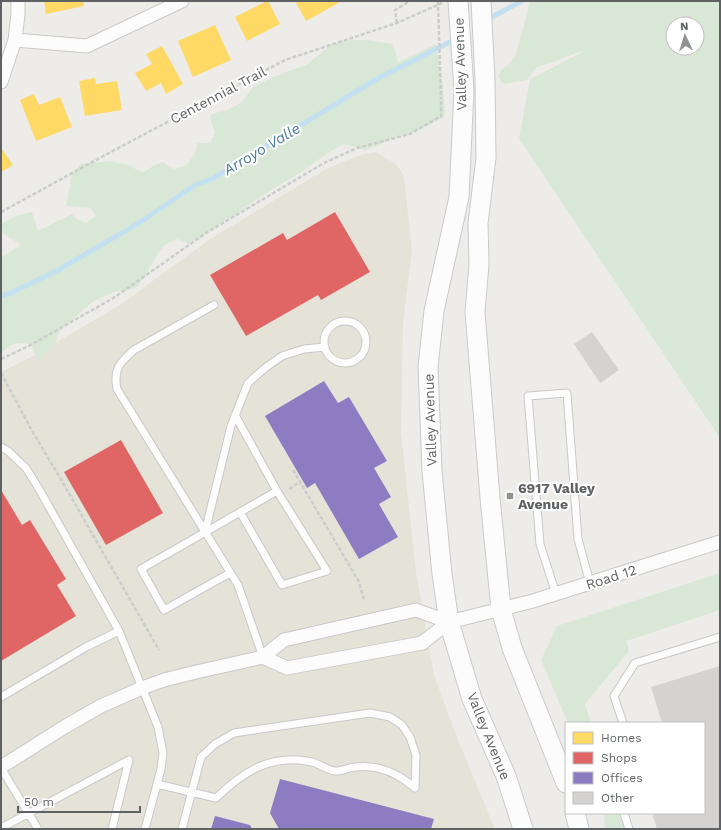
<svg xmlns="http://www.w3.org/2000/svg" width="721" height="830" viewBox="0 0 721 830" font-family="'Work Sans',sans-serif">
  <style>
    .commercial { fill: #e5e2d8 }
    .green { fill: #d9e7d6; fill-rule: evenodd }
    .homes { fill: #ffd966 }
    .shops { fill: #e06666 }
    .offices { fill: #8e7cc3 }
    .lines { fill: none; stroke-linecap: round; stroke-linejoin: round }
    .stream { stroke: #c3e0f1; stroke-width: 5 }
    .building { fill: #d4d3d1 }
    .service-casing { stroke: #c8c8c8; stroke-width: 9 }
    .minor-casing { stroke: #c8c8c8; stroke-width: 15 }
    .secondary-casing { stroke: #cacaca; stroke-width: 21 }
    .path { stroke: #cacecb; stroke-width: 2.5; stroke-dasharray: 4 2; stroke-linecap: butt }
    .service { stroke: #fcfcfc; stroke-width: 7 }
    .minor { stroke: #fcfcfc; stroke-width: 13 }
    .secondary { stroke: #fcfcfc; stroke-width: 19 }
    .path-bridge { stroke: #cacecb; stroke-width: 2.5; stroke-dasharray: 4 2; stroke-linecap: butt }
    .poi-dot { fill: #919293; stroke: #fff; stroke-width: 1.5 }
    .labels { text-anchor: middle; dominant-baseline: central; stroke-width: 4; stroke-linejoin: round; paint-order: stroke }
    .street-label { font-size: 14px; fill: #5f6265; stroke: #fff }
    .poi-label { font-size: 14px; font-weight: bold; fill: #5f6265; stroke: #fff; text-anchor: start }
    .water-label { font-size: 15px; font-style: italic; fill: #4c789d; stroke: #fff }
  </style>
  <rect width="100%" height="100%" fill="#edece9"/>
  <!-- commercial -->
  <path class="commercial" d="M376 152 396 164 404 176 412 251 403 322 401 433 416 572 434 675 458 740 495 829H1V372L35 355 120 305 210 239 326 169 360 155Z"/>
  <!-- green -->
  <path class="green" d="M530 1H720V438L519 138 530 79 585 51 578 52 556 61 537 67 527 80 503 84 498 77 501 70 509 64 515 57 524 25ZM673 24H697V48H673Z
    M350 40H366L393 44 398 62 436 44 443 87 445 117 412 133 390 138 378 146 365 150 344 144 329 152 300 173 263 195 234 215 188 244 177 239 166 244 158 253 147 272 137 287 125 291H116L94 301 62 328 58 335 55 346 38 360 31 345C17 341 11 343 1 354V258L21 244C12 239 1 235 1 224L16 216 32 212 38 231 72 214 78 220 86 223 96 216 90 208 66 206 72 175 81 164 109 161 129 165 137 170 144 172 153 166 162 162 174 169 187 165 195 153 198 143H210L215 133 210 119 211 114 228 110 242 102 253 87 275 76 306 65 332 44Z
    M720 573V610L626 641 629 651 585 704 591 723H568L541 660 557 626Z
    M604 813H619L624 829H605Z"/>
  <!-- homes -->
  <path class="homes" d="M44 1H83L84 6 46 14Z
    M267 1H268L280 24 247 41 235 17Z
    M295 1H342L306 21Z
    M215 25 231 60 193 77 178 41Z
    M162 46 183 84 166 94 161 83 146 91 135 73 152 64 146 54Z
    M95 78 96 84 117 81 122 110 85 116 79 81Z
    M34 94 39 105 60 97 72 127 36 141 20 100Z
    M1 148 13 165 1 172Z"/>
  <!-- shops -->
  <path class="shops" d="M335 212 370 272 321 300 318 295 246 336 210 275 283 233 287 240Z
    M121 440 163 513 106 545 64 472Z
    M1 490 22 525 30 520 66 579 57 585 76 616 1 661Z"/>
  <!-- offices -->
  <path class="offices" d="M324 381 338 403 349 397 387 461 374 468 391 497 379 504 398 537 359 559 315 483 307 488 265 416Z
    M280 779 434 819 431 829H279L270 813Z
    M215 816 250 825 252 829H211Z"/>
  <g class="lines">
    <!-- stream -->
    <path class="stream" d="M486 20 522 1
      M1 296 11 293 58 270 139 223 195 185 214 178 380 77 456 39"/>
  </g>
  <!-- building -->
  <path class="building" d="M592 332 619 370 600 383 574 344Z
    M720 666V829H657L652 813H704V723H662L651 687Z"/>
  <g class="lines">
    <!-- service casing -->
    <g class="service-casing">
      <path id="service" d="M214 305 134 350C120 362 113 369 117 389L238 585 263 657
        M324 342a21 21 0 1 1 42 0a21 21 0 1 1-42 0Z
        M235 415 277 491 327 571 282 585 240 512
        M1 447 8 451 26 468 39 489 119 631 158 727 163 753 161 769 145 829
        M205 532 231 426 248 383 265 368 282 356 304 349 325 347
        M230 573 164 610 141 569 277 491
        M556 594 540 544 528 396 567 393 578 539 590 583
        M1 697 86 647 119 631
        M623 723 614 696 635 663 720 637
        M1 768 38 829
        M157 784 216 798C244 771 272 753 312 762 320 764 327 770 335 771 341 772 349 767 356 767 370 765 386 769 398 776 404 779 410 784 415 788
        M624 813 629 829
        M1 828 129 760 112 829
        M182 829 201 757 215 744 234 733 370 713 390 717 402 725 410 737 416 755 415 788"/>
    </g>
    <!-- minor casing -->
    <g class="minor-casing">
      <path id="minor" d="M15 40 87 46 182 1
        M1 82 15 40 18 14V1
        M263 657 287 668 422 643 449 622 533 601 720 542
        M1 767 66 726 101 706 142 688 164 680 196 672 263 657 284 640 416 610 449 622"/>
    </g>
    <!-- secondary casing -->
    <g class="secondary-casing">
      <path id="secondary" d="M458 1 464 90 459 197 434 311 428 367 432 471 442 574 449 622 472 699 506 776 523 829
        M481 1 485 79 486 158 478 223 479 264 475 312 490 498 501 609 512 648 566 783
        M575 813 579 829"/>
    </g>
    <!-- path -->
    <path class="path" d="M397 23 395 10 410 1
      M1 212 107 154 285 60 397 23 442 3
      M1 359 29 346 115 297 206 233 324 163 357 148 410 134 441 116V99
      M1 373 32 431 59 476 159 650
      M293 470 358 580 364 599
      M289 489 300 482"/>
    <!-- service -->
    <use href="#service" class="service"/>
    <!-- minor -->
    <use href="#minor" class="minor"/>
    <!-- secondary -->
    <use href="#secondary" class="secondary"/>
    <!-- path-bridge -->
    <path class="path-bridge" d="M438 1 441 99"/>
  </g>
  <!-- markers -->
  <rect class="poi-dot" x="506" y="492" width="8" height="8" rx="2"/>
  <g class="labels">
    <!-- street labels -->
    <g class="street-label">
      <text transform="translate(460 64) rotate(-92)">Valley Avenue</text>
      <text transform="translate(218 95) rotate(-28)">Centennial Trail</text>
      <text transform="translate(430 420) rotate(-92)">Valley Avenue</text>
      <text transform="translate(611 577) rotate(-18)">Road 12</text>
      <text transform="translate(489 736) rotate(68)">Valley Avenue</text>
    </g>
    <!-- poi labels -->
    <g class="poi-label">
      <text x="518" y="488">6917 Valley<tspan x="518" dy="16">Avenue</tspan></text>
    </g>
    <!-- water labels -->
    <g class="water-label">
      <text transform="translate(262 149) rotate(-31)">Arroyo Valle</text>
    </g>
  </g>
  <!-- border -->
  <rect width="721" height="830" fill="none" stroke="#5f6265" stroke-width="4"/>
  <!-- legend -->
  <rect x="565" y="722" width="140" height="92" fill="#ffffff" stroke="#bfc0c1"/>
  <rect x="573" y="732" width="20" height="12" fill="#ffd966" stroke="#bfc0c1"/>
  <text x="601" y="742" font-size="12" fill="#5f6265">Homes</text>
  <rect x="573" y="752" width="20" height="12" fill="#e06666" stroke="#bfc0c1"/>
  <text x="601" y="762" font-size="12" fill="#5f6265">Shops</text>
  <rect x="573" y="772" width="20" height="12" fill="#8e7cc3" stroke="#bfc0c1"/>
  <text x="601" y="782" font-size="12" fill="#5f6265">Offices</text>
  <rect x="573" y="792" width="20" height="12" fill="#d4d3d1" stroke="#bfc0c1"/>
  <text x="601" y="802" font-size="12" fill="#5f6265">Other</text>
  <!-- north arrow -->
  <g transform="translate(685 36) rotate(356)"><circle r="19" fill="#ffffff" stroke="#bfc0c1"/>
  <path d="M0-3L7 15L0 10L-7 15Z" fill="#919293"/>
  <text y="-6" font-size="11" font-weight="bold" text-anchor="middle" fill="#5f6265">N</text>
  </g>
  <!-- scale -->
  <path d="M18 806v6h122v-6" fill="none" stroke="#5f6265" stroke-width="2"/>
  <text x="24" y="806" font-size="12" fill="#5f6265" stroke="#ffffff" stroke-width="3" paint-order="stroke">50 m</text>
</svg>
